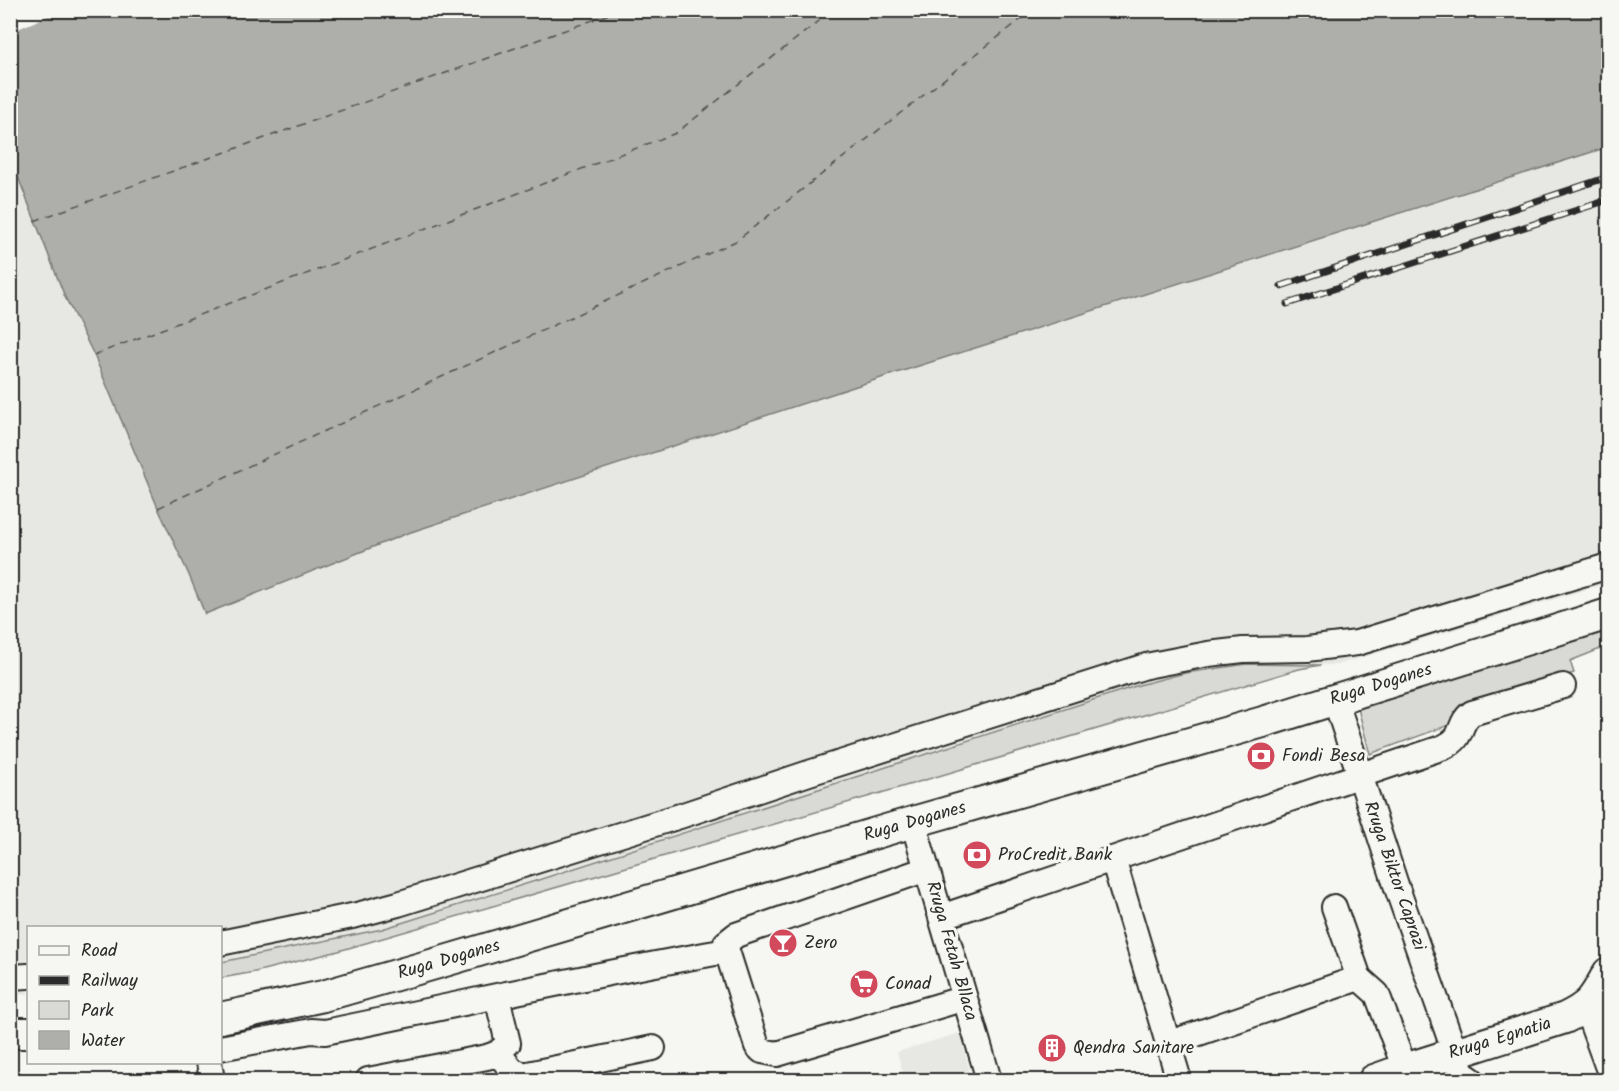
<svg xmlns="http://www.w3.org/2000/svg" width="1619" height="1091" viewBox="0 0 1619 1091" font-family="Kalam,sans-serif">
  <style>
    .built { fill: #e7e7e3 }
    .green { fill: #d9d9d5; stroke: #828280; stroke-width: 1.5 }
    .water { fill: #aeaeab; stroke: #7a7a78; stroke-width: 1.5 }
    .pier { fill: #f6f6f2 }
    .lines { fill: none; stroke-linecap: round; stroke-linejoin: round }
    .ferry { stroke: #525251; stroke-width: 1.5; stroke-dasharray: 8 6; stroke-linecap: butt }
    .minor-casing { stroke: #2b2b2b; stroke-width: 28 }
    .major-casing { stroke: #2b2b2b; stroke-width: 34 }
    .minor { stroke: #f6f6f2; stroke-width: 24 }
    .major { stroke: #f6f6f2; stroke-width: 30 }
    .rail-casing { stroke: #2b2b2b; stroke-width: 7 }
    .rail { stroke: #f6f6f2; stroke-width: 4.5; stroke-dasharray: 14; stroke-linecap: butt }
    .labels { text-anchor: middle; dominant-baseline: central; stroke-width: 6; stroke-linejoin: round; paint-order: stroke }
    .street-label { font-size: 18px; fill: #2b2b2b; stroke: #f6f6f2 }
    .poi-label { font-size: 18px; fill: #2b2b2b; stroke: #f6f6f2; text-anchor: start }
  </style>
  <rect width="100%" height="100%" fill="#f6f6f2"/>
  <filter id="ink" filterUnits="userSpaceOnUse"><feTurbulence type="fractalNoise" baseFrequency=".0167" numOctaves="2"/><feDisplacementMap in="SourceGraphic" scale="12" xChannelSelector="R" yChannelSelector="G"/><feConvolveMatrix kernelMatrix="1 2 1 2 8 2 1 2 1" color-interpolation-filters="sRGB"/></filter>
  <g filter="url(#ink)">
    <!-- built -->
    <path class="built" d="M1608 147V583L1337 665 1247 664 1206 669 1165 677 381 929 221 962 220 928H28V994L11 996 10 159 65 297 94 355 205 614 408 533 887 376Z
      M960 1033 972 1080H905L897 1052Z"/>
    <!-- green -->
    <path class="green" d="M1608 624V646L1570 661 1574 673 1460 708 1452 724 1370 754 1356 701Z
      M1247 664 1321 665 1299 669 905 786 335 952 255 972 221 978V962L382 929 532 882 1139 685 1185 673Z"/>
    <!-- water -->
    <path class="water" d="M11 11H1608V147L887 376 408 533 205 614 189 575 158 508 94 355 65 297 11 159Z"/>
    <!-- pier -->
    <path class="pier" d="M25 10H59V11L11 32V17Z"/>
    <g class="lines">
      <!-- ferry -->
      <path class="ferry" d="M34 221 607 15 613 10
        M94 355 676 133 833 10
        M158 508 736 241 1033 10"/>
      <!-- minor casing -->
      <g class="minor-casing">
        <path id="minor" d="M1335 699 1397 888 1462 1073 1472 1080
          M913 822 989 1080
          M1113 859 1179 1080
          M927 869 736 935 726 943 727 951 757 1046 762 1051 777 1054 965 998
          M1334 907 1359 978 1377 994 1405 1069
          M941 917 1444 747C1466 737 1457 723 1472 713L1563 686
          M220 943 357 915 398 904 680 816 809 773 1146 666 1208 654 1243 650 1307 649 1357 643 1608 566
          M10 977 28 976
          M1586 1008 1608 1068
          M1167 1044 1359 978
          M220 1048 311 1031 325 1032C459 1005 592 974 727 951
          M498 1053 512 1070 523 1075 653 1048
          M209 1062 212 1080
          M368 1080 487 1057 498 1053 508 1043 497 997"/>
      </g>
      <!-- major casing -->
      <g class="major-casing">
        <path id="major" d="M220 1018 323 996 445 961 913 822 1263 722 1608 614
          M10 1033H28
          M1374 1080 1405 1069 1565 1018C1592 1005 1594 998 1608 973"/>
      </g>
      <!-- minor -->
      <use href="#minor" class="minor"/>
      <!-- major -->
      <use href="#major" class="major"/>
      <!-- rail casing -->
      <g class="rail-casing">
        <path id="rail" d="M1281 286 1608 177
          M1287 304 1608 200"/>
      </g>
      <!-- rail -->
      <use href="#rail" class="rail"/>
    </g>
  </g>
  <!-- icons -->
  <defs>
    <g id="bank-disc" transform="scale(1.5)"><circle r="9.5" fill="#d1495b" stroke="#f6f6f2"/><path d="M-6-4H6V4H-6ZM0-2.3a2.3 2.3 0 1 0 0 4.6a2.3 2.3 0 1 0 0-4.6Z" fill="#fff"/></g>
    <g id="bar-disc" transform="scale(1.5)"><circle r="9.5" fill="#d1495b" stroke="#f6f6f2"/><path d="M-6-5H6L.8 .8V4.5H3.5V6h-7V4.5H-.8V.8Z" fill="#fff"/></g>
    <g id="supermarket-disc" transform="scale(1.5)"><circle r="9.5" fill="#d1495b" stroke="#f6f6f2"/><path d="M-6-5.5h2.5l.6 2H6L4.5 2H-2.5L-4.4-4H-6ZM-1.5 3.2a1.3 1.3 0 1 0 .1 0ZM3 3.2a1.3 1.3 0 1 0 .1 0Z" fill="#fff"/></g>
    <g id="building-disc" transform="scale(1.5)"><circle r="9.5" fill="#d1495b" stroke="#f6f6f2"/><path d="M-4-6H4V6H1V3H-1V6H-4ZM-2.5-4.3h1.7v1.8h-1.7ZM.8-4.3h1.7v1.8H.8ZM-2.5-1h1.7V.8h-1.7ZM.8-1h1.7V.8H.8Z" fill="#fff"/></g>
  </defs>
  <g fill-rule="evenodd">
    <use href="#bank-disc" x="1261" y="756"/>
    <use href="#bank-disc" x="977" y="855"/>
    <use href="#bar-disc" x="783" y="943"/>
    <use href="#supermarket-disc" x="864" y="984"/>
    <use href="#building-disc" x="1052" y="1048"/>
  </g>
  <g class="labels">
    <!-- street labels -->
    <g class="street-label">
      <text transform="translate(1381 685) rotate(-17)">Ruga Doganes</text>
      <text transform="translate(915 822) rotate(-16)">Ruga Doganes</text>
      <text transform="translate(1394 876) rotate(71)">Rruga Biktor Caprazi</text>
      <text transform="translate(951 951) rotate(74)">Rruga Fetah Bllaca</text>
      <text transform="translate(449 960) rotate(-16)">Ruga Doganes</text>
      <text transform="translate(1500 1039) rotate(-17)">Rruga Egnatia</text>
    </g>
    <!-- poi labels -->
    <g class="poi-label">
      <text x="1282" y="756">Fondi Besa</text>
      <text x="998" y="855">ProCredit Bank</text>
      <text x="804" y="943">Zero</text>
      <text x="885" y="984">Conad</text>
      <text x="1073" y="1048">Qendra Sanitare</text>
    </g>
  </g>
  <!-- margin -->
  <rect width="1619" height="1091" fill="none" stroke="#f6f6f2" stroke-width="36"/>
  <rect x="18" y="18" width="1583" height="1055" fill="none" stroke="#2b2b2b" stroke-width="2" filter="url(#ink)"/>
  <!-- legend -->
  <rect x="27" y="926" width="195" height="138" fill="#f6f6f2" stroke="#a5a5a2" stroke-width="1.5"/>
  <rect x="39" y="946" width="30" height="9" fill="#f6f6f2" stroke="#a5a5a2" stroke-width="1.5"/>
  <text x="81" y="956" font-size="18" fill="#2b2b2b">Road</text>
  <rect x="39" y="976" width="30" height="9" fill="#2b2b2b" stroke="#a5a5a2" stroke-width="1.5"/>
  <text x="81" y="986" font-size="18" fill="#2b2b2b">Railway</text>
  <rect x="39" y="1001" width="30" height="18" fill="#d9d9d5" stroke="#a5a5a2" stroke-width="1.5"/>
  <text x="81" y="1016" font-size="18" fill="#2b2b2b">Park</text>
  <rect x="39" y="1031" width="30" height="18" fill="#aeaeab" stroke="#a5a5a2" stroke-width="1.5"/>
  <text x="81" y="1046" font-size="18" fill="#2b2b2b">Water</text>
</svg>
